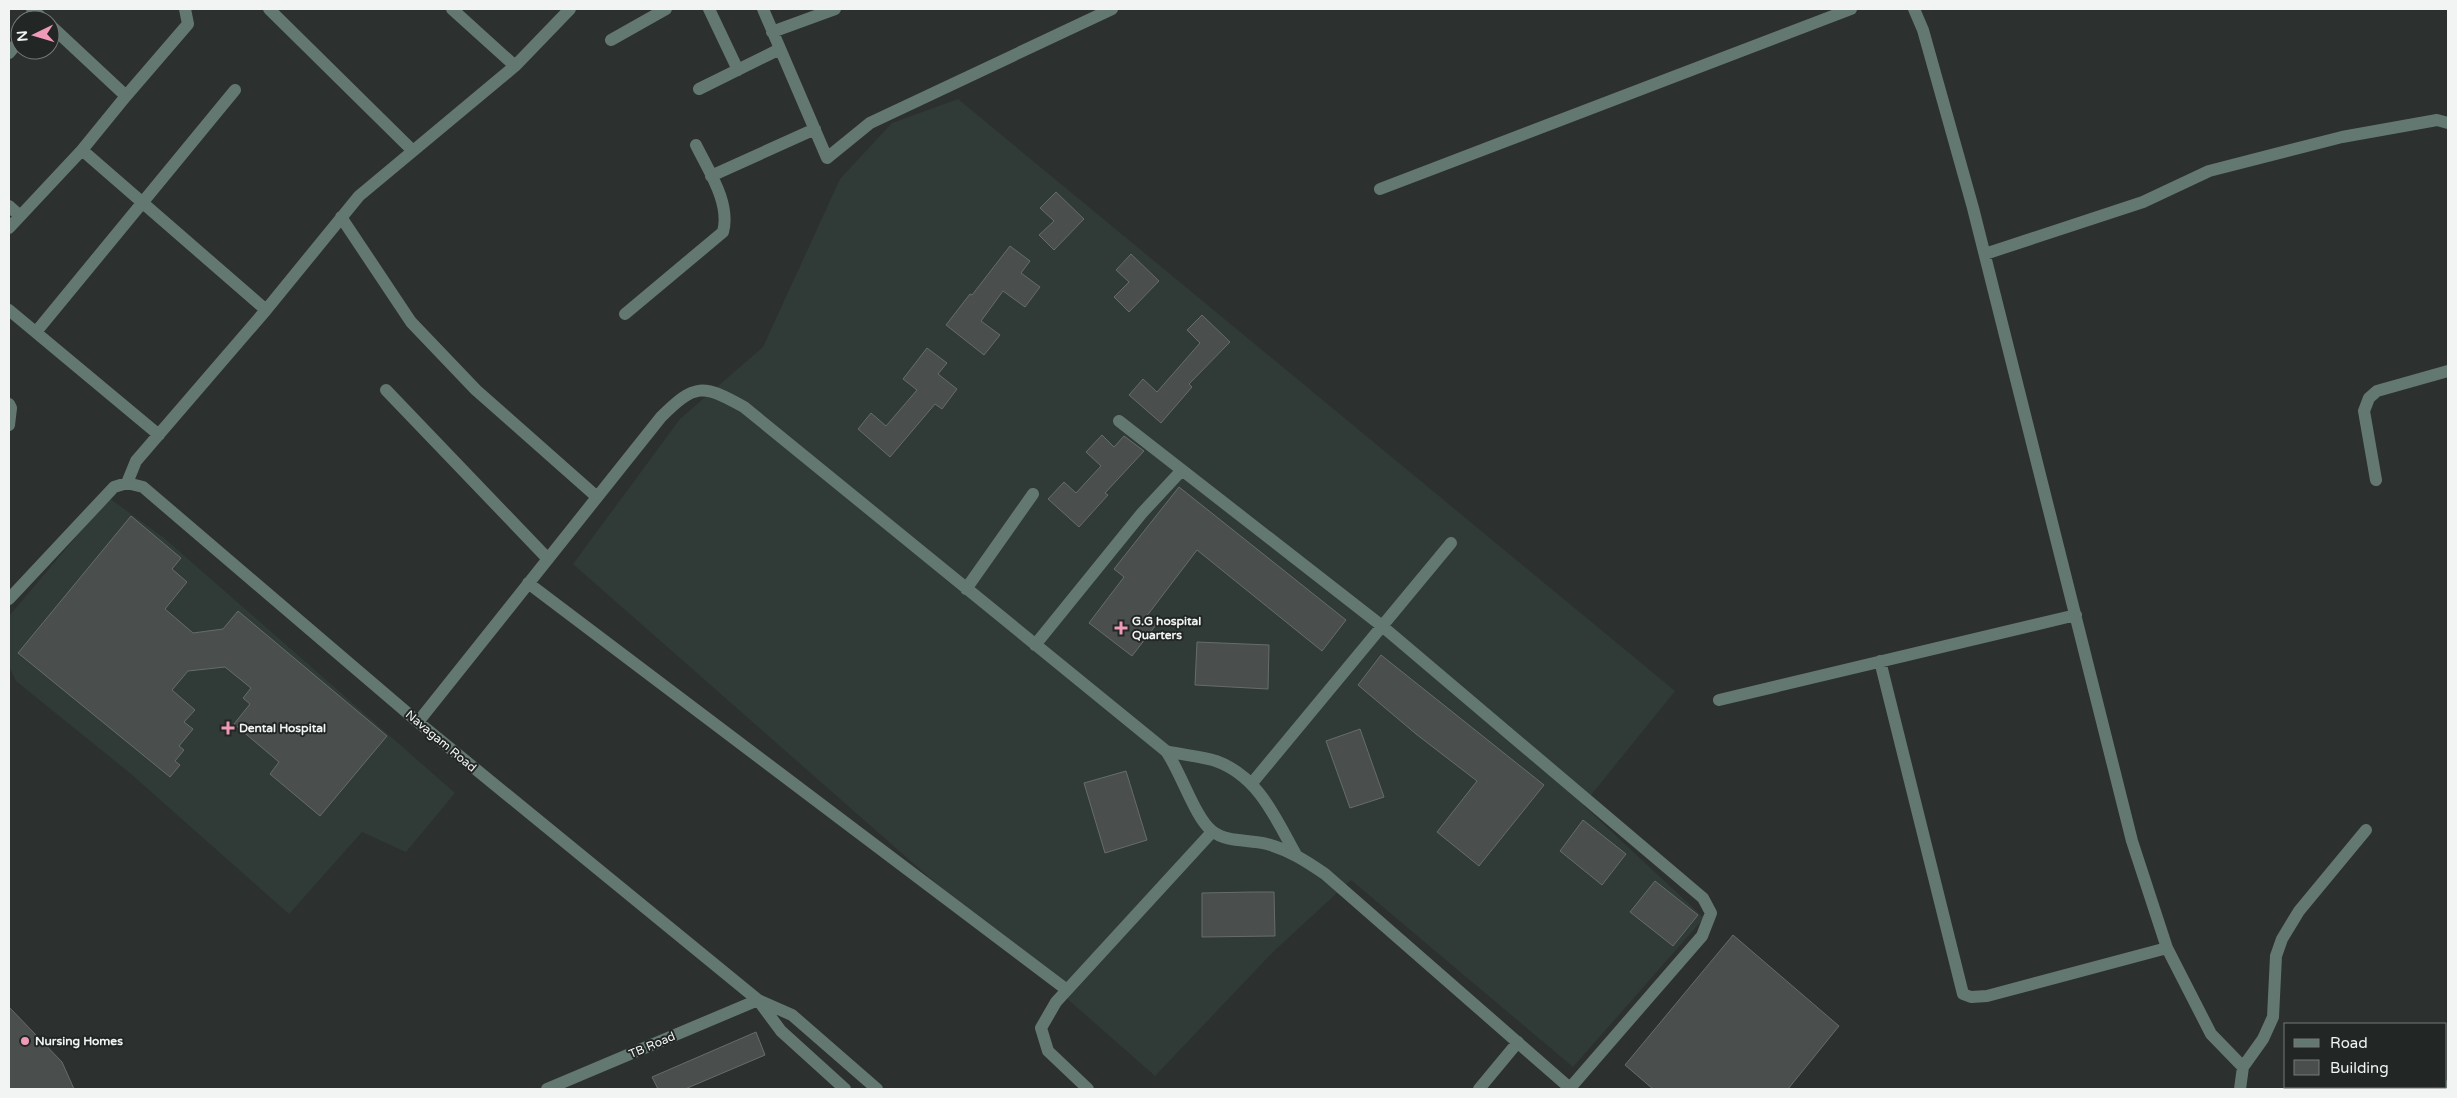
<svg xmlns="http://www.w3.org/2000/svg" width="2457" height="1098" viewBox="0 0 2457 1098" font-family="'Varela Round',sans-serif">
  <style>
    .built { fill: #303b38 }
    .building { fill: #4a4f4e; stroke: #676c6b }
    .lines { fill: none; stroke-linecap: round; stroke-linejoin: round }
    .minor { stroke: #647872; stroke-width: 12 }
    .poi-dot { fill: #ef9ab8; stroke: #222625; stroke-width: 2 }
    .labels { text-anchor: middle; dominant-baseline: central; stroke-width: 4; stroke-linejoin: round; paint-order: stroke }
    .poi-label { font-size: 12px; font-weight: bold; fill: #f1f4f3; stroke: #222625; text-anchor: start }
    .street-label { font-size: 12px; fill: #f1f4f3; stroke: #222625 }
  </style>
  <rect width="100%" height="100%" fill="#2c302f"/>
  <!-- built -->
  <path class="built" d="M958 99 1675 691 1583 805 1704 918 1573 1067 1351 880 1274 951 1155 1076 573 564 680 419 763 347 840 179 892 123Z
    M109 498 164 538 455 793 406 852 362 832 289 914 131 774 16 681 9 666V616Z"/>
  <!-- building -->
  <path class="building" d="M1056 192 1084 219 1054 250 1039 235 1054 221 1040 208Z
    M1010 246 1030 261 1021 273 1040 287 1025 307 1003 291 981 321 1000 335 984 355 946 325 970 294 972 295Z
    M1131 254 1159 281 1129 312 1114 297 1129 282 1116 270Z
    M1202 315 1230 342 1189 384 1192 387 1161 423 1129 395 1143 379 1157 392 1200 343 1187 330Z
    M927 348 947 363 938 374 957 389 942 409 935 404 890 457 858 429 871 413 886 426 917 390 903 379Z
    M1102 435 1114 447 1124 436 1144 451 1105 493 1108 495 1079 527 1048 499 1064 482 1076 493 1101 466 1086 452Z
    M1179 487 1346 620 1322 651 1197 550 1146 617 1156 625 1132 656 1089 623 1124 577 1114 569Z
    M131 516 181 558 172 569 187 582 165 609 193 633 223 629 238 611 387 736 320 816 270 774 279 762 234 724 250 704 243 698 251 688 225 667 188 671 172 690 195 710 184 722 193 729 179 746 184 750 175 761 180 765 170 777 18 653Z
    M1197 642 1269 645 1268 689 1195 685Z
    M1381 655 1544 785 1479 866 1437 832 1477 781 1416 734 1358 685Z
    M1360 729 1384 797 1350 808 1326 741Z
    M1126 771 1147 840 1105 853 1084 783Z
    M1583 820 1626 854 1602 885 1560 851Z
    M1655 881 1698 915 1673 946 1630 912Z
    M1253 892H1274L1275 936 1202 937V893Z
    M1733 935 1839 1026 1788 1089H1653L1625 1065Z
    M9 1007 62 1062 74 1089H9Z
    M756 1032 765 1055 685 1089H658L652 1077Z"/>
  <g class="lines">
    <!-- minor -->
    <path class="minor" d="M32 9 44 20
      M269 9 413 151
      M452 9 515 66
      M709 9 738 70
      M763 9 827 158 870 123 1112 9
      M1914 9 1923 30 1973 208 2132 841 2167 948 2211 1034 2243 1067
      M50 25 126 96 82 150 266 310
      M772 32 835 9
      M611 40 666 9
      M9 53 20 40
      M699 89 780 49
      M126 96 188 24 185 9
      M711 176 815 129
      M1380 189 1851 9
      M9 206 20 216
      M341 217 411 322 476 390 597 497
      M9 228 82 150
      M1985 254 2143 202 2209 171 2342 137 2437 120 2448 123
      M9 310 159 435
      M625 314 723 232C731 203 708 170 696 145
      M36 332 235 90
      M386 390 548 559
      M9 404 11 408 9 425
      M1119 421 1382 626 1703 898 1711 913 1702 936 1570 1088
      M2376 480 2364 411 2369 398 2377 391 2448 371
      M127 483 136 461 266 310 359 196 515 66 570 9
      M528 583 1067 990
      M966 589 1033 494
      M9 599 114 487 127 483 143 487 418 722 758 1000 781 1031 845 1089
      M1035 645 1142 513 1182 470
      M1880 661 1963 994 1971 997 1987 996 2167 948
      M1719 700 2076 615
      M418 722 661 417C695 383 703 384 744 407L1166 751C1181 772 1195 818 1212 831 1227 843 1249 839 1267 844 1289 850 1306 861 1325 874L1571 1089
      M1166 751C1182 755 1200 756 1216 761 1258 776 1275 817 1295 853
      M1252 783 1451 543
      M758 1000 792 1015 877 1089
      M547 1089 758 1000
      M1088 1089 1048 1051 1041 1028 1056 1002 1212 832
      M1479 1089 1518 1042
      M2240 1089 2243 1067 2263 1039 2273 1017 2276 956 2282 939 2299 911 2366 830
      M2445 1089 2448 1086"/>
  </g>
  <!-- markers -->
  <g class="poi-dot">
    <path d="M1118.5 620.5h5v5h5v5h-5v5h-5v-5h-5v-5h5z"/>
    <path d="M225.5 720.5h5v5h5v5h-5v5h-5v-5h-5v-5h5z"/>
    <circle cx="25" cy="1041" r="5"/>
  </g>
  <g class="labels">
    <!-- poi labels -->
    <g class="poi-label">
      <text x="1132" y="621">G.G hospital<tspan x="1132" dy="14">Quarters</tspan></text>
      <text x="239" y="728">Dental Hospital</text>
      <text x="35" y="1041">Nursing Homes</text>
    </g>
    <!-- street labels -->
    <g class="street-label">
      <text transform="translate(441 741) rotate(40)">Navagam Road</text>
      <text transform="translate(652 1045) rotate(-23)">TB Road</text>
    </g>
  </g>
  <!-- border -->
  <rect width="2457" height="1098" fill="none" stroke="#f1f4f3" stroke-width="20"/>
  <!-- legend -->
  <rect x="2284" y="1023" width="162" height="65" fill="#222625" stroke="#757877"/>
  <rect x="2294" y="1039" width="25" height="8" fill="#647872" stroke="#757877"/>
  <text x="2330" y="1048" font-size="15" fill="#f1f4f3">Road</text>
  <rect x="2294" y="1060" width="25" height="15" fill="#4a4f4e" stroke="#757877"/>
  <text x="2330" y="1073" font-size="15" fill="#f1f4f3">Building</text>
  <!-- north arrow -->
  <g transform="translate(35 35) rotate(265)"><circle r="24" fill="#222625" stroke="#757877"/>
  <path d="M0-4L9 19L0 12L-9 19Z" fill="#ef9ab8"/>
  <text y="-8" font-size="14" font-weight="bold" text-anchor="middle" fill="#f1f4f3">N</text>
  </g>
</svg>
